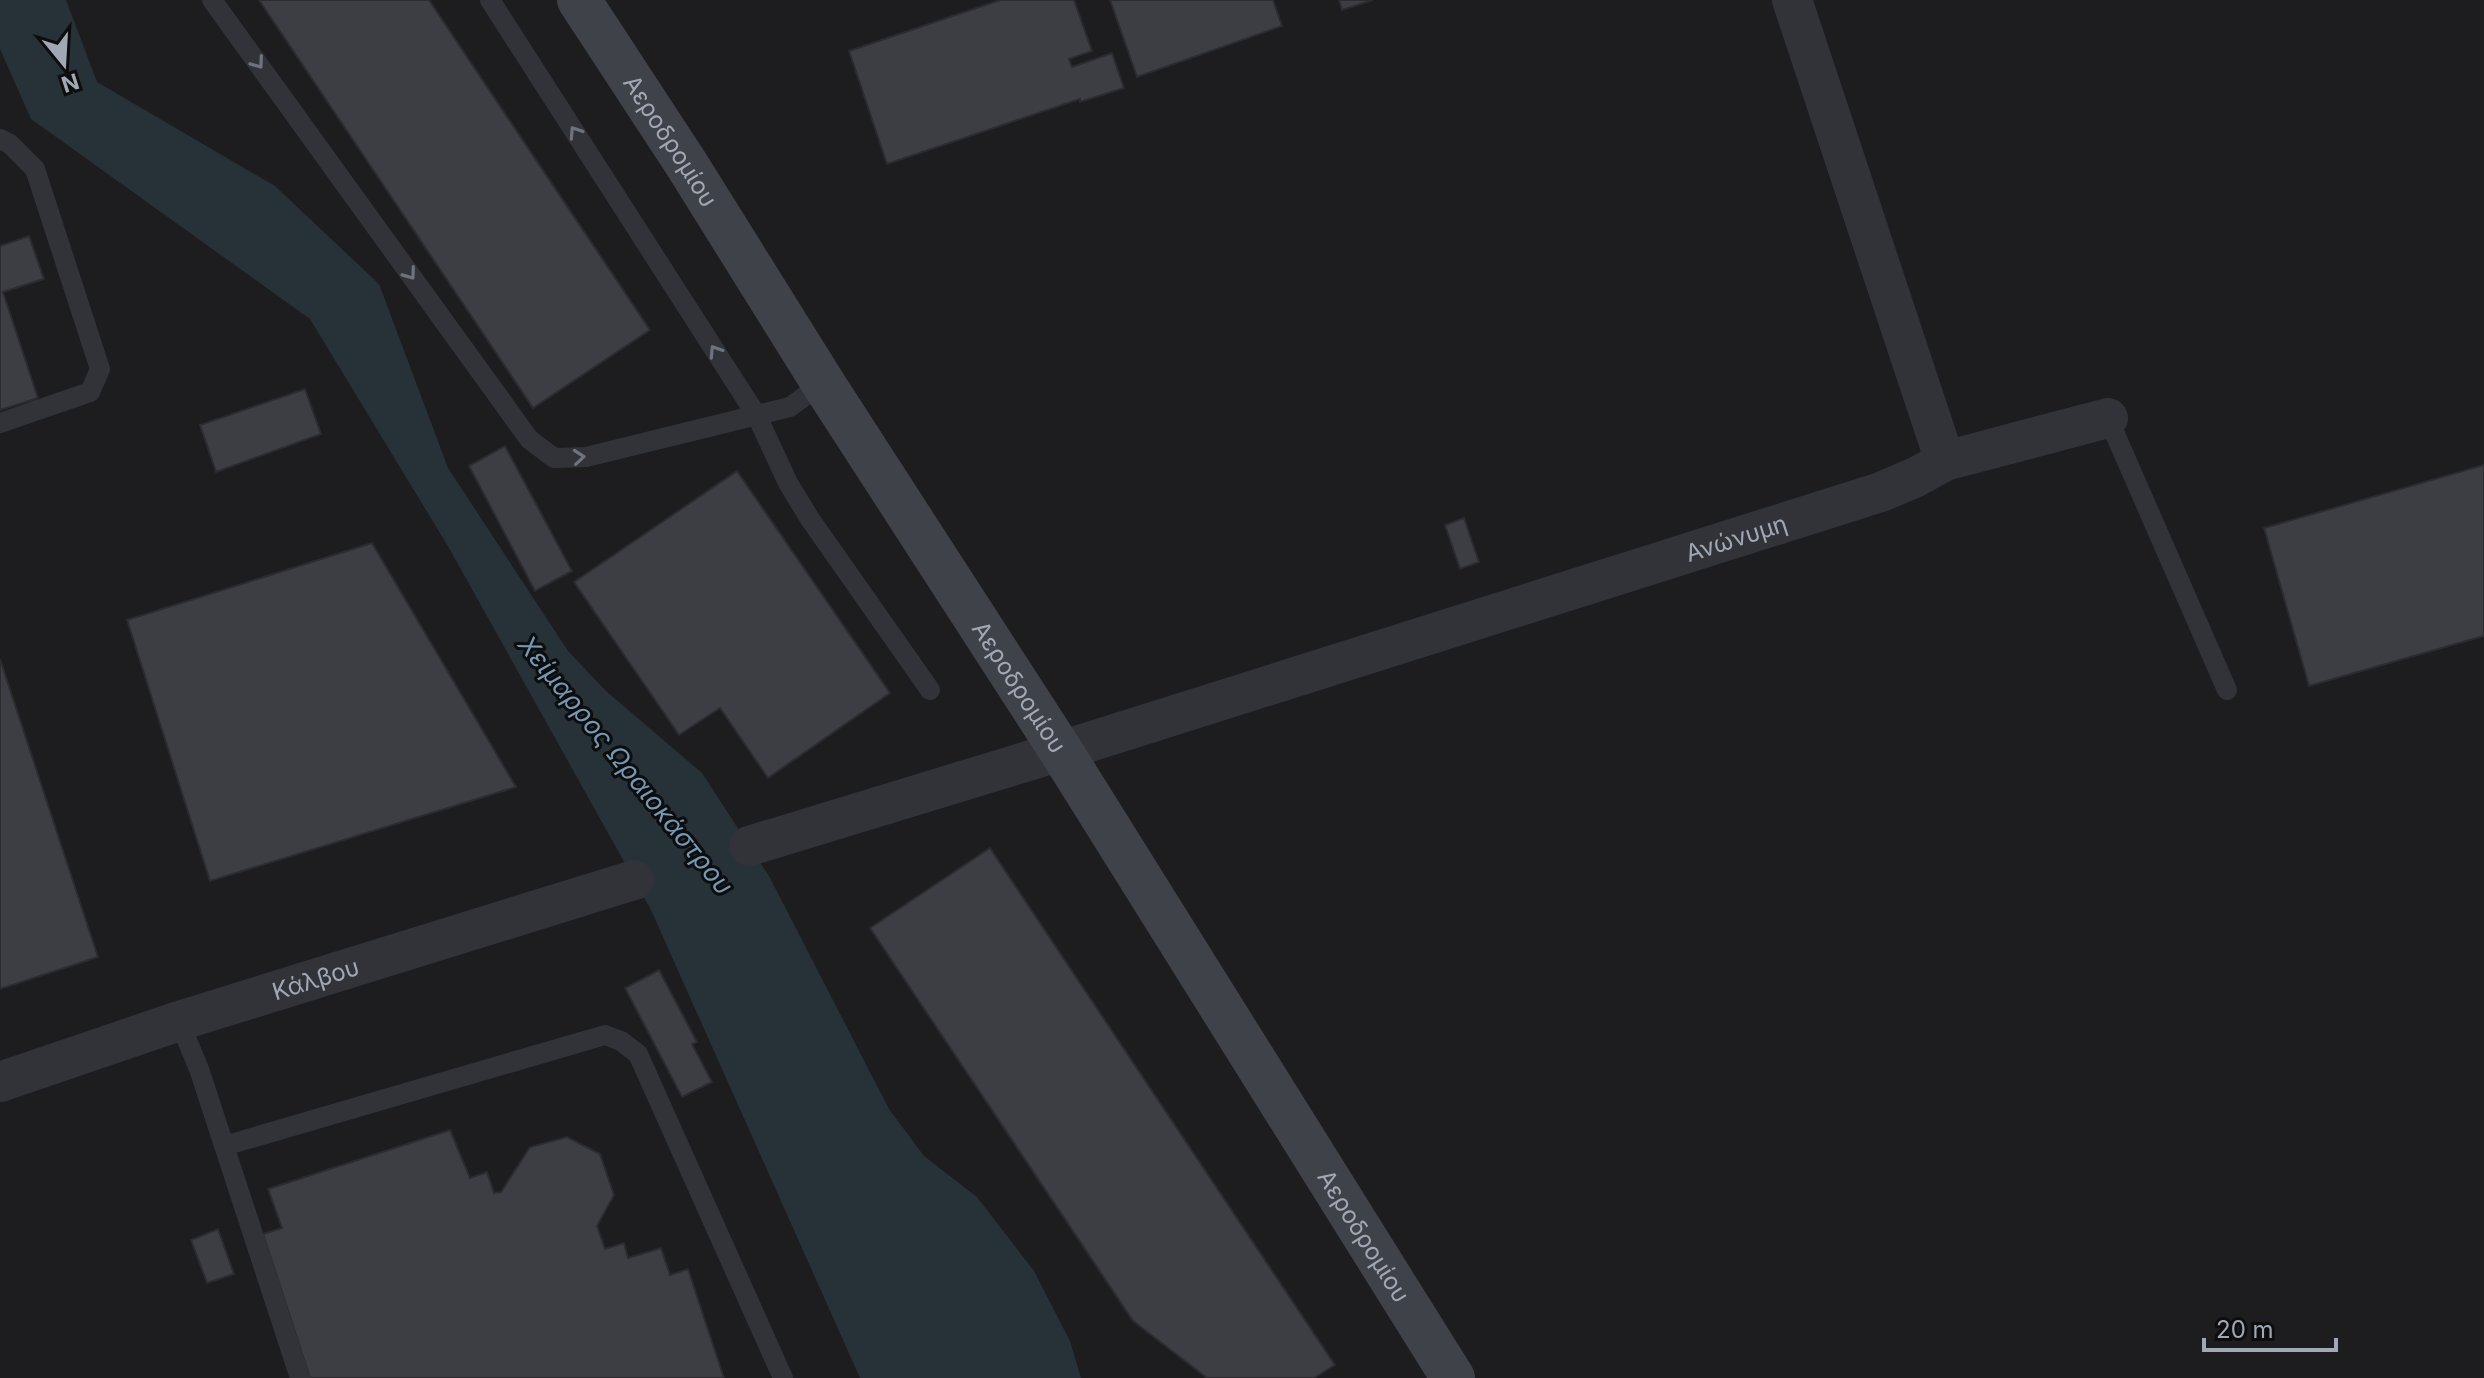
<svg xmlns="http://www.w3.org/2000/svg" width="2484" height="1378" viewBox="0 0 2484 1378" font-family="Inter,sans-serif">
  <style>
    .built { fill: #1d1d20 }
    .water { fill: #273138 }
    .building { fill: #3d3e43; stroke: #2b2b30; stroke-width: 2 }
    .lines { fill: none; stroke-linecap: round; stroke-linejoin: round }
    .lane { stroke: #323339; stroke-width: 20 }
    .street { stroke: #323339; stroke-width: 40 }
    .secondary { stroke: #404249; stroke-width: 44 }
    .oneway { stroke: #6f737d }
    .labels { text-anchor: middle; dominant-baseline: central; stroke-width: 6; stroke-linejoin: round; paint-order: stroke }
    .street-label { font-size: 24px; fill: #a1a8b5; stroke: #0d0d0e }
    .water-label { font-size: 26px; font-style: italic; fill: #7499b5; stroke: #0d0d0e }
  </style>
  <rect width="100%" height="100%" fill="#111213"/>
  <!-- built -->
  <path class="built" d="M0 0H2484V1378H0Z"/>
  <!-- water -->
  <path class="water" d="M0 0H66L97 82 275 186 379 284 448 468 568 651 606 691 702 773 769 876 889 1109 924 1156 977 1197 1034 1271 1070 1341 1081 1378H860L651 910 449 548 310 319 31 119 0 49Z"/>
  <!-- building -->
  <path class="building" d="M259 0H429L650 330 533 408Z
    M1000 0H1074L1092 51 1069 59 1072 67 1112 53 1124 88 1080 102V99L887 164 849 51Z
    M1110 0H1273L1282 26 1137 77Z
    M1339 0H1373L1342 10Z
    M29 236 44 279 3 292 38 398 0 410V246Z
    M305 389 321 434 216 472 200 425Z
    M505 446 572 571 535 591 469 466Z
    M2484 465V636L2309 686 2264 528Z
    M737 471 890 693 768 778 720 708 679 735 574 582Z
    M1464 518 1479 562 1460 569 1445 525Z
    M372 543 516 787 210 881 127 620Z
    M0 659 98 957 0 989Z
    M990 848 1335 1365 1314 1378H1207L1133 1321 870 928Z
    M659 970 697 1042 692 1044 712 1082 682 1097 625 988Z
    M450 1130 470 1178 487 1172 494 1193 501 1192 530 1147 567 1137 600 1154 614 1195 597 1226 605 1249 624 1243 628 1258 661 1248 670 1275 688 1269 724 1378H310L263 1234 282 1228 268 1189Z
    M218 1229 234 1274 207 1283 191 1240Z"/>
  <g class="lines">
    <!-- lane -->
    <path class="lane" d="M212 0 529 439 554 458 586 457 790 407 823 383
      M490 0 757 416 788 483 810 519 930 690
      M0 139 10 144 35 169 100 369 90 392 0 423
      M2108 418 2227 690
      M179 1021 199 1069 300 1378
      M224 1146 605 1035 621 1041 638 1054 783 1378"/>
    <!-- street -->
    <g class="street">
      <path d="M1945 461 2108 418"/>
      <path id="s1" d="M749 846 1061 751 1881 492 1916 477 1945 461 1792 0"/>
      <path id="s2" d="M0 1082 179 1021 634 880"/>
    </g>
    <!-- secondary -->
    <path class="secondary" id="s3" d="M579 0 687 165 823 383 1061 751 1453 1378"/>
  </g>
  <!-- one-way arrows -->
  <defs><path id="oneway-chevron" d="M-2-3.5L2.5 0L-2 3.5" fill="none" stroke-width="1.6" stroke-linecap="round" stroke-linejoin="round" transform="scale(2)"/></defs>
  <g class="oneway">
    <use href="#oneway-chevron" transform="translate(258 63) rotate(54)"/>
    <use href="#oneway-chevron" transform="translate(575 132) rotate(-123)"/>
    <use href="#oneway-chevron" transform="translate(410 274) rotate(54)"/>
    <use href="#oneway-chevron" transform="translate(715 351) rotate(-123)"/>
    <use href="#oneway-chevron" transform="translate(579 457) rotate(-5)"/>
  </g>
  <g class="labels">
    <!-- street labels -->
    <g class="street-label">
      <text stroke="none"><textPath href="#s3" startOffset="168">Αεροδρομίου</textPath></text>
      <text stroke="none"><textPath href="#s1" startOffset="1034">Ανώνυμη</textPath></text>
      <text stroke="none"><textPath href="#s3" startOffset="816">Αεροδρομίου</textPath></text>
      <text stroke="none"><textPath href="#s2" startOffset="332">Κάλβου</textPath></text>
      <text stroke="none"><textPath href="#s3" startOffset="1464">Αεροδρομίου</textPath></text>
    </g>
    <!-- water labels -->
    <g class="water-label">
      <text transform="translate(626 765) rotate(51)">Χείμαρρος Ωραιοκάστρου</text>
    </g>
  </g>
  <!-- north arrow -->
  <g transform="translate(64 64) rotate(162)" stroke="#0d0d0e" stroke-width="6" paint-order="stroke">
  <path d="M0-6L14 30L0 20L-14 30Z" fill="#a1a8b5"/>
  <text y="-12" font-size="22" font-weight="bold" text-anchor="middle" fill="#a1a8b5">N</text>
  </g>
  <!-- scale -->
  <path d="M2204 1338v12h132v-12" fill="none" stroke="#a1a8b5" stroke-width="4"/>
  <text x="2216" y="1338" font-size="24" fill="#a1a8b5" stroke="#0d0d0e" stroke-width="6" paint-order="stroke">20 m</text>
</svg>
